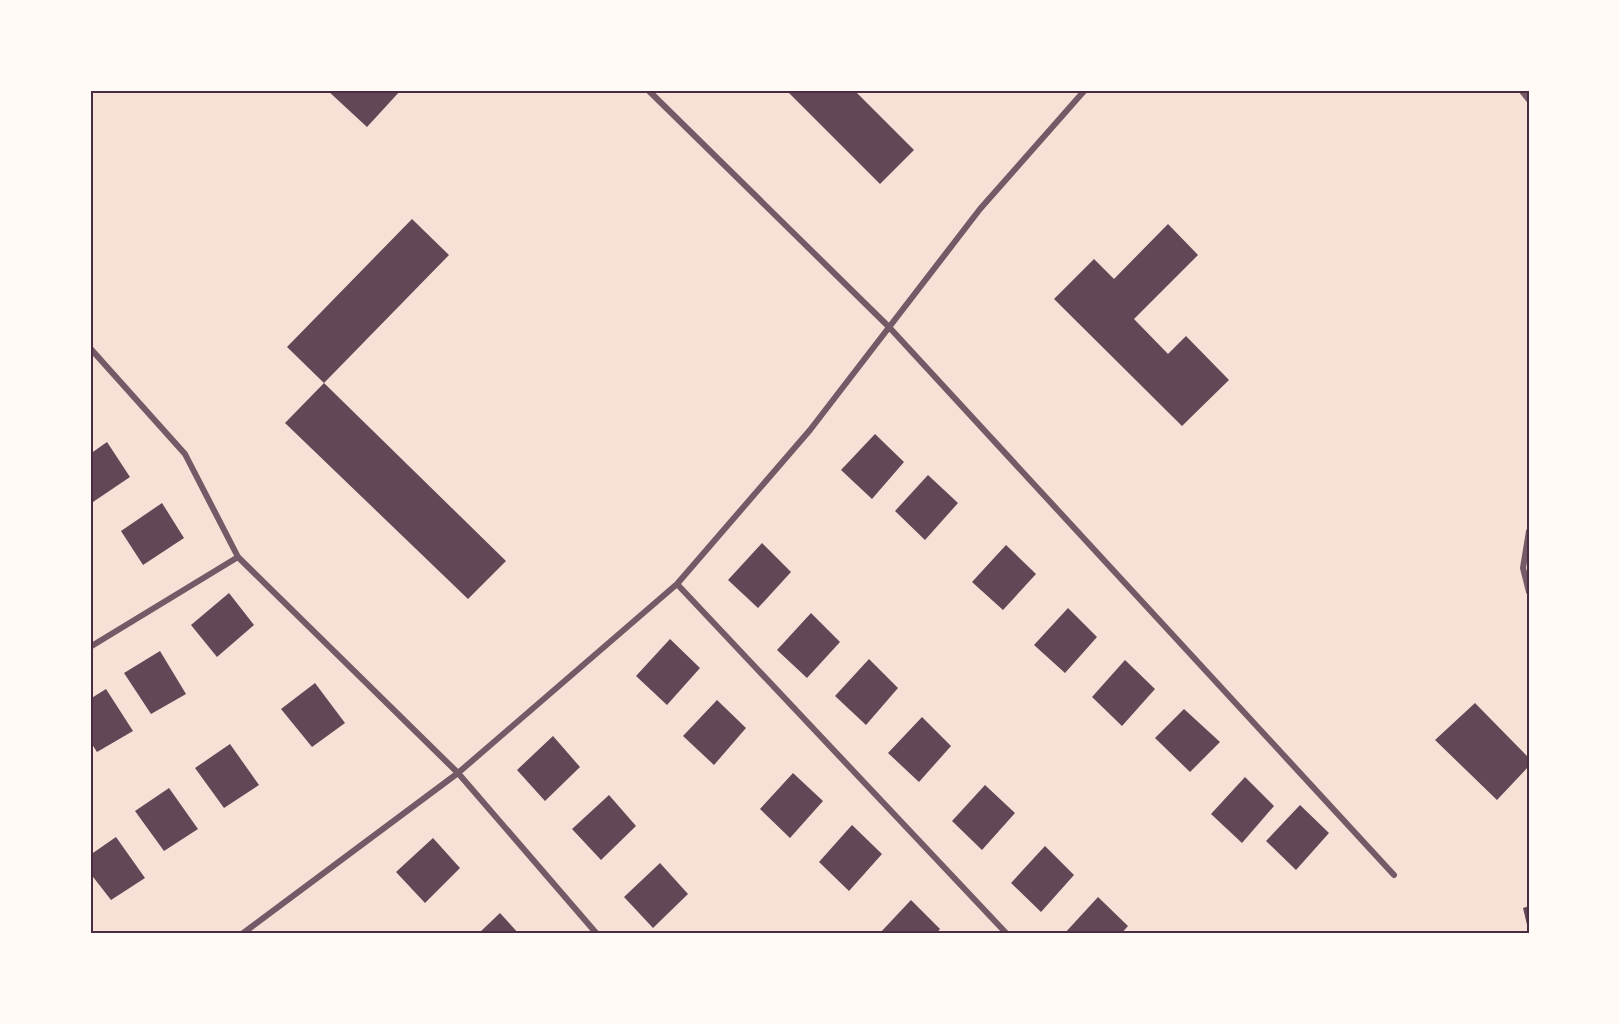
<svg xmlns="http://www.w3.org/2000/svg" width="1619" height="1024" viewBox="0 0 1619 1024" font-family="'PT Sans Narrow',sans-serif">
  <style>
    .building { fill: #644757 }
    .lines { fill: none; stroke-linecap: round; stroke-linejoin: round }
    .minor { stroke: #755966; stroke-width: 6 }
    .neatline { fill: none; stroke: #4a2c40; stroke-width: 2 }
  </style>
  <rect width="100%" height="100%" fill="#f7e1d7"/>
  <!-- building -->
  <path class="building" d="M327 90H401L367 127Z
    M786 90H854L914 150 880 184Z
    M412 219 449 255 324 383 287 347Z
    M1168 224 1198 255 1134 319 1168 354 1186 336 1229 380 1182 426 1054 299 1094 259 1114 279Z
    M324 383 506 561 468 599 285 423Z
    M875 434 904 462 872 499 841 470Z
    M107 442 130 477 90 504V454Z
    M928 475 958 503 925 540 895 511Z
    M162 503 184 538 143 565 121 531Z
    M762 543 791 572 758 608 728 580Z
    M1006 545 1036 574 1003 610 972 582Z
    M229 593 254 625 217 657 191 625Z
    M1068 608 1097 637 1065 673 1034 645Z
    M811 613 840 642 807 678 777 650Z
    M670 639 700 668 667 705 636 676Z
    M160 651 186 694 151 714 124 673Z
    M869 659 898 688 866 725 835 696Z
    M1125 660 1155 689 1122 726 1092 697Z
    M315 683 345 723 312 747 281 709Z
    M106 689 133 731 97 752 90 741V699Z
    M717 700 746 728 714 765 683 736Z
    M1475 703 1529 758V766L1497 800 1435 740Z
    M1184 709 1220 742 1190 772 1155 738Z
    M922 717 951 746 919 782 888 753Z
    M553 736 580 767 545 801 517 770Z
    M230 744 259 785 224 808 195 768Z
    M793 773 823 801 790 838 760 809Z
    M1245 777 1274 806 1242 843 1211 814Z
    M985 785 1015 813 982 850 952 821Z
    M169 788 198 829 164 851 135 811Z
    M609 795 636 826 601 860 572 829Z
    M1300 805 1329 833 1296 870 1266 841Z
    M852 825 882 854 849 891 819 862Z
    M116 837 145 878 111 900 90 873V855Z
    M433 838 460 868 425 903 396 872Z
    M1045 846 1074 875 1041 912 1011 883Z
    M660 863 688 894 653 928 624 897Z
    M1098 897 1128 926 1121 934H1064Z
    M911 900 940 929 936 934H879Z
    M1529 906V929H1528L1523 908Z
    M500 913 519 934H478Z"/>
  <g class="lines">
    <!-- minor -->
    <path class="minor" d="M648 90 889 327 1394 875
      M1521 90 1529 100
      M90 348 185 454 238 557 458 773 597 934
      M1529 531 1523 568 1529 592
      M677 584 1007 934
      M90 647 238 557
      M242 934 458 773 677 584 810 430 980 209 1085 90"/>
  </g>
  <!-- border -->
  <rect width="1619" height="1024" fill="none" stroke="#fffaf5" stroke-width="183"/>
  <rect x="92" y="92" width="1436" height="840" class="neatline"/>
</svg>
